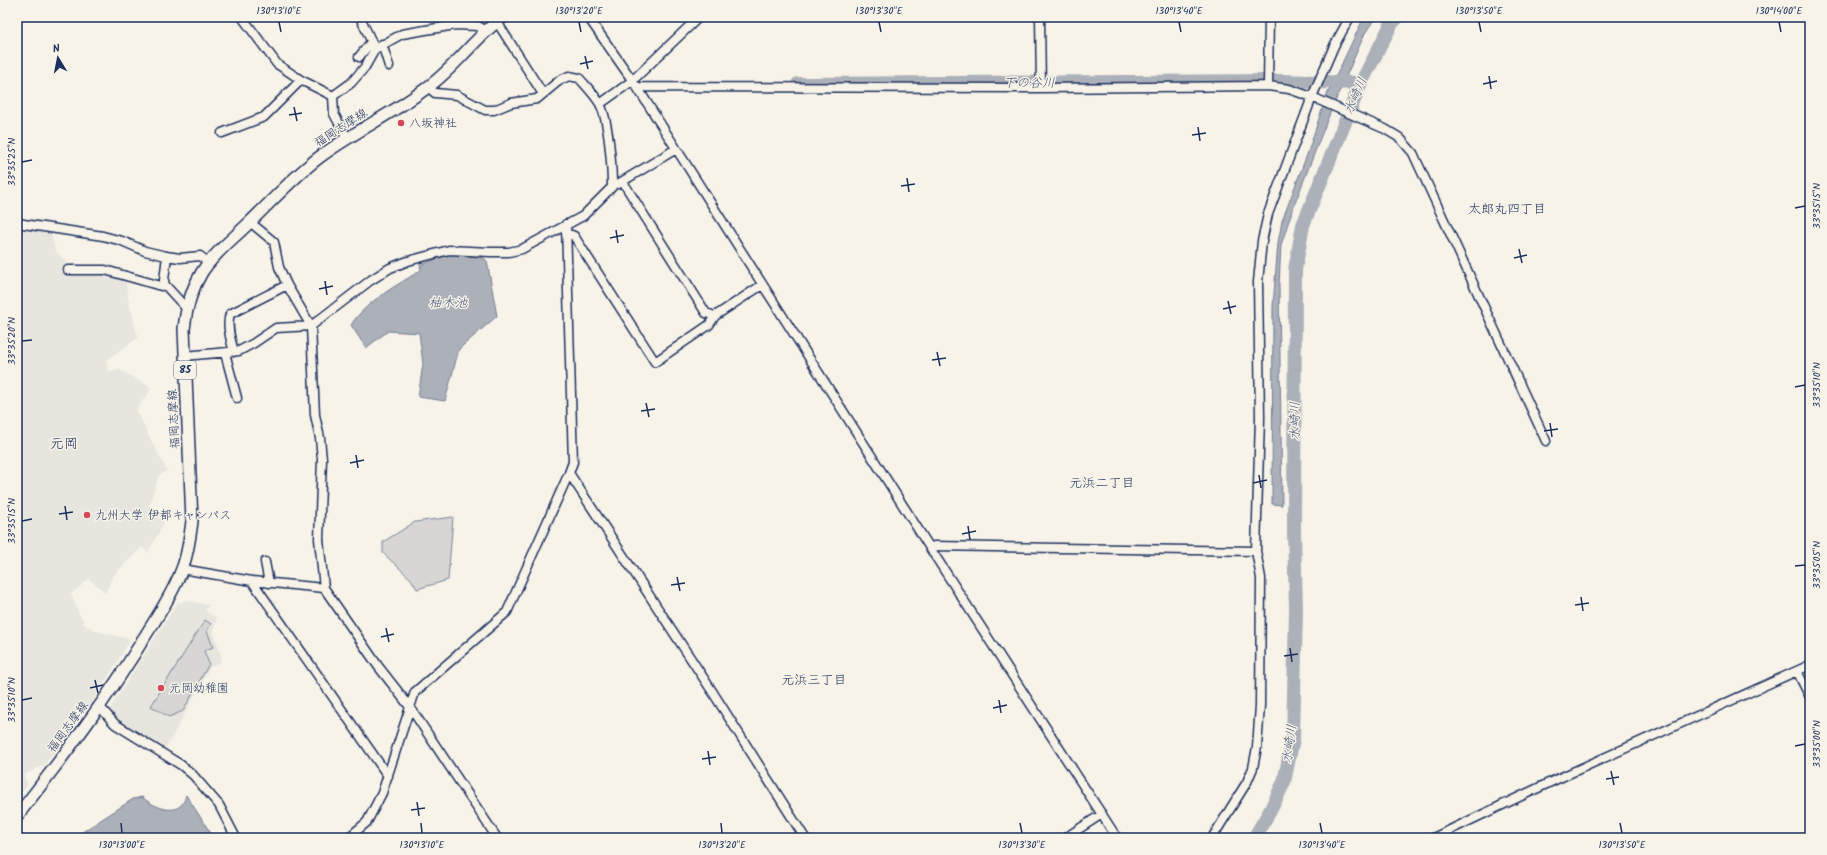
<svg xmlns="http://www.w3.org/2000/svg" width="1827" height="855" viewBox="0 0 1827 855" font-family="Kalam,'Klee One',sans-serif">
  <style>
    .built { fill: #e6e5de }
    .green { fill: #d7d6d4; stroke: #798299 }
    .water { fill: #acb0b9; stroke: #727c95 }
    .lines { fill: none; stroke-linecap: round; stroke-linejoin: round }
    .river { stroke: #acb0b9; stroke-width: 14 }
    .minor-casing { stroke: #1b2f5e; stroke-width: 11 }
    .major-casing { stroke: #1b2f5e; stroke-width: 14 }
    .minor { stroke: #f7f3e8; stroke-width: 8 }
    .major { stroke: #f7f3e8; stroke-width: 11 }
    .ticks { fill: none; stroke: #1b2f5e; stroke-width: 1.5 }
    .poi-dot { fill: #d1495b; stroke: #f7f3e8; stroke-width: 1.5 }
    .labels { text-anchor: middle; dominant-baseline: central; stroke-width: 3; stroke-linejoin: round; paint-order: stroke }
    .shield { fill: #f7f3e8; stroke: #5d6a87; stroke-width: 1 }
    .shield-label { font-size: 11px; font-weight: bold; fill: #1b2f5e }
    .poi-label { font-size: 12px; fill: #1b2f5e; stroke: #f7f3e8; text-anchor: start }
    .street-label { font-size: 12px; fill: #1b2f5e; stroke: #f7f3e8 }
    .water-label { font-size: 13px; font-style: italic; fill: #465679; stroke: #f7f3e8 }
    .neighbourhood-label { font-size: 13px; fill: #1b2f5e; stroke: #f7f3e8 }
    .quarter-label { font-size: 14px; fill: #1b2f5e; stroke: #f7f3e8 }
    .neatline { fill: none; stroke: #1b2f5e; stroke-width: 1.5 }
    .ticks-label { font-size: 10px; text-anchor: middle; fill: #1b2f5e }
  </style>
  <rect width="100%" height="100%" fill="#f7f3e8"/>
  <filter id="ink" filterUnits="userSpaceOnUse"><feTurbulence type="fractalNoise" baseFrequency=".025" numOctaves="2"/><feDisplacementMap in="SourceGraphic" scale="8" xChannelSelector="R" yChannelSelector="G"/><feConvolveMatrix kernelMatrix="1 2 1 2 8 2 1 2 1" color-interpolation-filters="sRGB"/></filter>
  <g filter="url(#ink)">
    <!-- built -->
    <path class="built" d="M17 226 35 230 51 232 53 244 56 251 70 266 126 278 128 298 138 338 106 360 109 371 120 370 152 388 136 410 167 471 159 475 149 506 164 523 148 552 142 547 112 577 106 593 89 579 71 594 80 616 83 619V624L99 632 131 639 91 704 44 765 24 775 28 785 17 799Z
      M184 600 209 605 205 611 217 618 213 631 221 656V662L210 667 165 750 117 722 109 710 178 602 181 603Z"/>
    <!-- green -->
    <path class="green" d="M453 517 448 580 417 589 411 579 383 553V542L415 522Z
      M205 620 211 624 207 631 213 647 204 651 209 664 183 711 169 717 151 706Z"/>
    <!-- water -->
    <path class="water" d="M1364 17H1376L1365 33 1328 118 1292 211 1281 245 1279 286 1282 505 1272 504 1273 306 1278 243 1282 221 1308 152 1326 97Z
      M451 254 484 258 487 261 497 316 459 349 445 401 418 397 423 364 419 333 388 331 366 348 351 325C366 301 398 285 421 270L420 265Z
      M186 795 214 838H73L133 799 142 797C155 808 181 819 186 795Z"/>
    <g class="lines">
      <!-- river -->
      <path class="river" d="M798 84 1277 81 1361 83
        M1254 838 1270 811 1284 782 1293 739 1296 610 1294 531 1295 270 1303 225 1361 83 1392 23 1398 17"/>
      <!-- minor casing -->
      <g class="minor-casing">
        <path id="minor" d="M242 17 277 64 301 80 333 96
          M360 17 375 49
          M588 17 637 87 930 548 1117 838
          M1040 17 1041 88
          M497 22 543 94
          M382 44 389 66
          M359 57 371 42
          M1268 86 1269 17
          M637 87 1041 88 1268 86 1289 89 1312 97 1385 129 1400 138 1413 153 1546 441
          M600 104 632 81 699 17
          M222 133 264 117 301 80
          M347 138 334 114 333 96 351 83 365 67 375 49 402 34 455 25 478 26 486 31
          M623 182 706 313 715 316
          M618 184 676 149
          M250 222 274 242 279 267 287 285 311 326 315 415 320 438 322 459 319 539 324 588 378 666 410 707 497 838
          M17 223 103 236 122 241 145 251 166 256 180 258 200 256 209 263
          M566 233 574 236 655 362 709 325 715 316 762 285
          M167 256 164 280 165 285 187 309
          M68 270H105L161 286 165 285
          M234 352C231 341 226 325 230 314L287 285
          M225 353 237 398
          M184 356 239 351 254 343 276 328 311 326 371 280 390 268 408 261 449 250 490 252H509L522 249 583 216 612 187C612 168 609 121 600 104 595 95 586 86 579 78L569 76 560 80 537 99 511 103 494 110H485L457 95 435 93 428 87
          M569 473 712 691 805 838
          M930 548 934 546 1256 551
          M265 562 269 583
          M182 569 252 581 324 588
          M252 581 388 776
          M1797 671 1810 697
          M99 706 115 724 181 765 193 775 219 805 236 838
          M348 838 367 822 382 793 415 692 507 612 569 473 573 462 566 224
          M1065 838 1102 814
          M1212 838 1247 782 1253 768 1257 747 1260 706 1261 578 1256 551 1260 418 1258 282 1262 241 1268 214 1312 97 1334 46 1350 17
          M1433 838 1555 780 1810 665"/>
      </g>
      <!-- major casing -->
      <g class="major-casing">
        <path id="major" d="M17 816C63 757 109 697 147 633 160 613 174 591 182 569 188 554 190 537 192 521L184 329C186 309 191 290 202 272 214 253 234 238 250 222 273 200 295 175 321 156 355 131 394 113 428 87 456 67 475 37 503 17"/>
      </g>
      <!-- minor -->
      <use href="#minor" class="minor"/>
      <!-- major -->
      <use href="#major" class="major"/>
    </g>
  </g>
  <!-- ticks -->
  <path class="ticks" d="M279 22 281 32M579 22 581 32M879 22 881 32M1179 22 1181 32M1479 22 1481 32M1779 22 1781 32M585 56 588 69M580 64 593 61M1489 76 1491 89M1483 84 1497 81M294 107 297 121M289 115 302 113M1198 127 1200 141M1192 135 1206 133M22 162 32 160M907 178 909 192M901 186 915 184M1795 208 1805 206M616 230 618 243M610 238 624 235M1519 249 1522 263M1514 258 1527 255M325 281 327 295M319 289 333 286M1228 301 1231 314M1223 309 1236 306M22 341 32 340M937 352 940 366M932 360 946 358M1795 387 1805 385M646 403 649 417M641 411 655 409M1550 423 1552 437M1544 431 1558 429M356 455 358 468M350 463 364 460M1259 475 1261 488M1253 483 1267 480M65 506 67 520M59 514 73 512M22 521 32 519M968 526 970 540M962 534 976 531M1795 566 1805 565M677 577 680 591M671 585 685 583M1581 597 1583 611M1575 605 1589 603M386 628 389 642M381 637 394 634M1290 648 1292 662M1284 656 1298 654M95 680 98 693M90 688 103 685M22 700 32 698M999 700 1001 713M993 708 1007 705M1795 746 1805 744M708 751 710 765M702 759 716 757M1611 771 1614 785M1606 779 1619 777M417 802 419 816M411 810 425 808M121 823 122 833M421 823 422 833M721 823 722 833M1020 823 1022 833M1320 823 1322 833M1620 823 1622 833"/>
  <!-- markers -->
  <g class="poi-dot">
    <circle cx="401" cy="123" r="4"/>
    <circle cx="87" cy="515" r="4"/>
    <circle cx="161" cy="688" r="4"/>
  </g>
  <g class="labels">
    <!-- shield labels -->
    <rect class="shield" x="174" y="361" width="22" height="18" rx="3"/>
    <g class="shield-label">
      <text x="185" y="370">85</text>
    </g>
    <!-- poi labels -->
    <g class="poi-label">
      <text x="409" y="123">八坂神社</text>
      <text x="95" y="515">九州大学 伊都キャンパス</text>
      <text x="169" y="688">元岡幼稚園</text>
    </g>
    <!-- street labels -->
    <g class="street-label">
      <text transform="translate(341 128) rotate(-33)">福岡志摩線</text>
      <text transform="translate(174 419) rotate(-93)">福岡志摩線</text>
      <text transform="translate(68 727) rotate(-54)">福岡志摩線</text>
    </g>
    <!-- water labels -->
    <g class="water-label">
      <text x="1029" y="83">下の谷川</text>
      <text transform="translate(1356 96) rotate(-67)">水崎川</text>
      <text x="448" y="303">柚木池</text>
      <text transform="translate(1295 421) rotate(-90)">水崎川</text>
      <text transform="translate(1290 744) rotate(-82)">水崎川</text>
    </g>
    <!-- neighbourhood labels -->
    <g class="neighbourhood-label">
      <text x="1507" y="209">太郎丸四丁目</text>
      <text x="1102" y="483">元浜二丁目</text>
      <text x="814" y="680">元浜三丁目</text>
    </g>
    <!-- quarter labels -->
    <g class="quarter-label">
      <text x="64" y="444">元岡</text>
    </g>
  </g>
  <!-- margin -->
  <rect width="1827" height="855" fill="none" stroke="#f7f3e8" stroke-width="44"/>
  <!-- north arrow -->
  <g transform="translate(58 58) rotate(350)" stroke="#f7f3e8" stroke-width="3" paint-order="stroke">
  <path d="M0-3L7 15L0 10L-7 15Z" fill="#1b2f5e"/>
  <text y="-6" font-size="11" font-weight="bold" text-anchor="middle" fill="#1b2f5e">N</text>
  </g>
  <rect x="22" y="22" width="1783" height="811" class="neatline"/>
  <g class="ticks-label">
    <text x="279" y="14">130°13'10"E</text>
    <text x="579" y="14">130°13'20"E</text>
    <text x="879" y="14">130°13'30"E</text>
    <text x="1179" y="14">130°13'40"E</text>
    <text x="1479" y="14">130°13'50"E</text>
    <text x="1779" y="14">130°14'00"E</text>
    <text transform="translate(11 162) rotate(-90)" y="4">33°35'25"N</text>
    <text transform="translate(1816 206) rotate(-90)" y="4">33°35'15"N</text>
    <text transform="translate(11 341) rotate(-90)" y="4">33°35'20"N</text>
    <text transform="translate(1816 385) rotate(-90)" y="4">33°35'10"N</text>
    <text transform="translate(11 521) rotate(-90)" y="4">33°35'15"N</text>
    <text transform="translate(1816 565) rotate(-90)" y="4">33°35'05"N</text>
    <text transform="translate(11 700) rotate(-90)" y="4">33°35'10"N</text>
    <text transform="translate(1816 744) rotate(-90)" y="4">33°35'00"N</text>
    <text x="122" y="848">130°13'00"E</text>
    <text x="422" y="848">130°13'10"E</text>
    <text x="722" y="848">130°13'20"E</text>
    <text x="1022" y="848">130°13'30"E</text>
    <text x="1322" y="848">130°13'40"E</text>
    <text x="1622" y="848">130°13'50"E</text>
  </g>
</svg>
